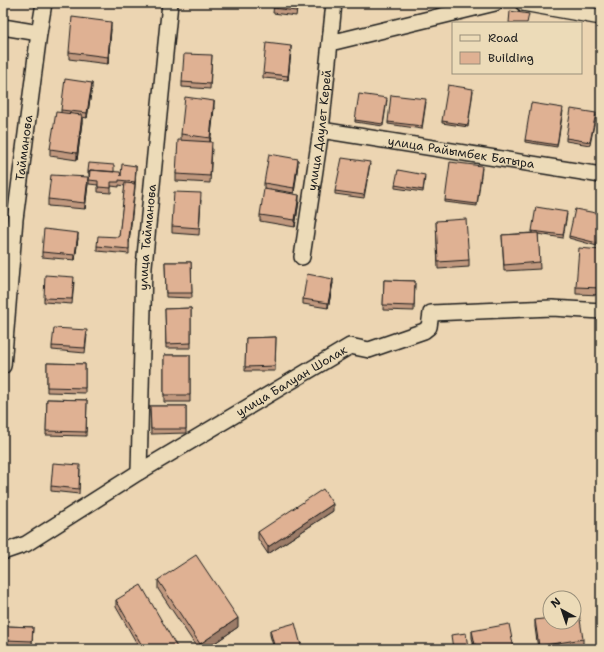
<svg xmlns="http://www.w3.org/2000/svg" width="604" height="652" viewBox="0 0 604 652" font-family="'Shantell Sans',sans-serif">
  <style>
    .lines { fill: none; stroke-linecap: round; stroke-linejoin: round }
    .minor-casing { stroke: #1c1c1c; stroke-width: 18 }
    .minor { stroke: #ecdbb8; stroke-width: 15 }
    .wall { fill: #c0987e; stroke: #1c1c1c }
    .shaded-wall { fill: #9c7c67; stroke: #1c1c1c }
    .building { fill: #dfb193; stroke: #1c1c1c }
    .labels { text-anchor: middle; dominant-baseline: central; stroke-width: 3; stroke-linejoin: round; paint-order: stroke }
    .street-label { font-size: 12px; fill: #1c1c1c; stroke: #ecdbb8 }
  </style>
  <rect width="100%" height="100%" fill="#ecd5b2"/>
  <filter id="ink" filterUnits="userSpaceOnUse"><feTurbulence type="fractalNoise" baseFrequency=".025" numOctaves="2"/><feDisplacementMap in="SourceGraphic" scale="8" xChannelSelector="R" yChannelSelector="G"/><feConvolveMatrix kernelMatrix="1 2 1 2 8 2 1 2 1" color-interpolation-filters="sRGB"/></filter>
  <g filter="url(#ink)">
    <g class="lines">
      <!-- minor casing -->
      <g class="minor-casing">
        <g id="minor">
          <path d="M523 3 601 17"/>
          <path d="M3 27 39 33"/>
          <path d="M330 43 495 3"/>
          <path id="s1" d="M321 130 601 175"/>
          <path id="s2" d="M302 257 321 130 334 3"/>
          <path id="s3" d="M3 366 15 219 39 33 44 3"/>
          <path id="s4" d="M139 472 144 266 170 3"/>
          <path id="s5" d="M3 552 26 544 139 472 350 346 369 350 424 331 429 327 431 313 552 308 601 311"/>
        </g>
      </g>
      <!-- minor -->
      <use href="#minor" class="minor"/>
    </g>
    <!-- wall -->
    <path class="wall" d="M274 3H298L296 16 273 13Z
      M111 29 108 64 69 59V52Z
      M291 51 288 80 263 78V73Z
      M212 55 210 89 182 87V82Z
      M92 87 87 118 82 117V122L77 160 50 156V149L61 112V110Z
      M473 91 468 127 442 123V121Z
      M387 100 383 126 355 122V120Z
      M426 102 422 129 388 124V122Z
      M214 108 210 142 212 149 210 183 176 181V174L181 140V134Z
      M563 111 557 147 525 142V140Z
      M596 115 590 145 566 141V138Z
      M298 164 294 193 264 188V183Z
      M370 164 364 198 335 194V191Z
      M482 168 477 206 445 202V200Z
      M136 170 129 243V254L97 251V246L119 237 125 186 119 185V187L111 186V193L98 192V185L89 184V173H88V171L114 172 121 176Z
      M425 177 423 192 395 188V185Z
      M88 184 85 209 48 206V199Z
      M201 200 199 235 172 233V226Z
      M299 201 295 227 260 221V215Z
      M567 214 563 238 538 234 540 269 504 271 502 235 532 233V231Z
      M601 214 597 246 569 238V236Z
      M436 221 469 260V267L438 269Z
      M78 238 75 260 42 257V252Z
      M601 250V295L576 294V287Z
      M165 262H191L192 298 166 297Z
      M384 280 415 281 414 311 383 310Z
      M74 282 72 304 44 302V298Z
      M333 283 328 308 303 304V299Z
      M191 308V348H166L165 309Z
      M87 335 85 353 52 350V346Z
      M276 337 275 371H245L246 338Z
      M164 355H190V402H164Z
      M47 363 85 364V393L47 392Z
      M47 399 87 400 86 436 46 435Z
      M150 406H186V433L151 434Z
      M80 470 79 494 51 491V486Z
      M333 511 268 554 258 539V532Z
      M158 580 238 627 206 649H198L158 589Z
      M116 600 178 649H140L116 607Z
      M535 620 583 639V646L565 649H538L535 627Z
      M6 626 33 627 32 646 5 645Z
      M270 630 302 649H274L270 635Z
      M472 631 514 649H475L472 638Z"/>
    <!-- shaded-wall -->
    <path class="shaded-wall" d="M111 22V29L108 64V57Z
      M291 46V51L288 80V76Z
      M92 83V87L87 118V113Z
      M214 101V108L210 145V138Z
      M82 115V122L77 160V153Z
      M298 159V164L294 193V188Z
      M136 166 135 188 129 243V238Z
      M88 177V184L85 209V203Z
      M299 195V201L295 227V220Z
      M78 233V238L75 260V255Z
      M333 279V283L328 308V303Z
      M333 504V511L268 554V547Z
      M238 618V627L206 649H200V644Z"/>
    <!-- building -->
    <path class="building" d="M274 3H297L296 11 273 8Z
      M510 11 529 14 527 23H509Z
      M72 17 111 22 108 57 69 52Z
      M266 43 291 46 288 76 263 73Z
      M184 54 212 55 210 84 182 82Z
      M65 79 92 83 87 113 61 110Z
      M448 85 473 89 468 125 442 121Z
      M359 94 387 98 383 124 355 120Z
      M391 95 426 99 422 126 388 122Z
      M185 97 214 101 210 138 181 134Z
      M531 103 563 108 557 145 525 140Z
      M571 109 596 113 590 142 566 138Z
      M56 112 82 115 77 153 50 149Z
      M178 140 212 142 210 176 176 174Z
      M269 154 298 159 294 188 264 183Z
      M342 158 370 162 364 195 335 191Z
      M450 162 482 166 477 204 445 200Z
      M89 163 114 165V172L90 170V171H88Z
      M122 164 136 166 135 182 119 180V182H111V188L98 187V181L89 180 90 170 120 172 121 176Z
      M398 170 425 175 423 190 395 185Z
      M51 175 88 177 85 203 48 199Z
      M125 183 135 184 129 238V249L97 246 98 236 119 237Z
      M264 189 299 195 295 220 260 215Z
      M174 192 201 193 199 228 172 226Z
      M536 207 567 212 563 235 532 231Z
      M575 209 601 214V227L597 243 569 236Z
      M466 219 469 260 438 262 436 221Z
      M44 229 78 233 75 255 42 252Z
      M538 233 540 262 504 265 502 235Z
      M579 248 601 250V288L576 287Z
      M165 262H191L192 293H166Z
      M307 274 333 279 328 303 303 299Z
      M45 275 74 277 72 299 44 298Z
      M384 280 415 281 414 306 383 305Z
      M191 308V343L166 344 165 309Z
      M54 328 87 330 85 348 52 346Z
      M276 337 275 366 245 367 246 338Z
      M164 355H190V395H164Z
      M47 363 85 364V388L47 387Z
      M47 399 87 400 86 432 46 431Z
      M150 406H186V429H151Z
      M53 463 80 465 79 489 51 486Z
      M323 489 333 504 268 547 258 532Z
      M196 555 238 618 200 644 158 580Z
      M141 585 178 649H144L116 600Z
      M579 613 583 639 539 646 535 620 550 618V622H574V614Z
      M295 623 302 649H275L270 630Z
      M509 624 514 649H476L472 631Z
      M6 626 33 627 32 641 5 640Z
      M466 633 468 649H453L451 635Z
      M400 646V649H384Z"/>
  </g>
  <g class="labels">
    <!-- street labels -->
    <g class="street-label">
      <text stroke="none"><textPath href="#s2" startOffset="128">улица Даулет Керей</textPath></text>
      <text stroke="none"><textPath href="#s3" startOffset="219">Тайманова</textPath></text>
      <text stroke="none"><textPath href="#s1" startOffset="142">улица Райымбек Батыра</textPath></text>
      <text stroke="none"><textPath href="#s4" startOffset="235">улица Тайманова</textPath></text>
      <text stroke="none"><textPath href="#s5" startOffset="336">улица Балуан Шолак</textPath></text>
    </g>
  </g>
  <!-- margin -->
  <rect width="604" height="652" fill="none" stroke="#ecdbb8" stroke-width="16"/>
  <rect x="8" y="8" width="588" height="636" fill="none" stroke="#1c1c1c" stroke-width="1.5" filter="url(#ink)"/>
  <!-- legend -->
  <rect x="452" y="22" width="130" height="52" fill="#ecdbb8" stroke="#998f7a"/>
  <rect x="460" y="35" width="20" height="6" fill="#ecdbb8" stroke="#998f7a"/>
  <text x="488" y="42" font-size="12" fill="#1c1c1c">Road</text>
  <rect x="460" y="52" width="20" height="12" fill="#dfb193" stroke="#998f7a"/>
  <text x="488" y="62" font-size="12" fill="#1c1c1c">Building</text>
  <!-- north arrow -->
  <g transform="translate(562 610) rotate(320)"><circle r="19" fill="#ecdbb8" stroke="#998f7a"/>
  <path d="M0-3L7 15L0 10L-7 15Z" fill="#1c1c1c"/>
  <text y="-6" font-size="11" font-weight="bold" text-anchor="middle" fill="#1c1c1c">N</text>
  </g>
</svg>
